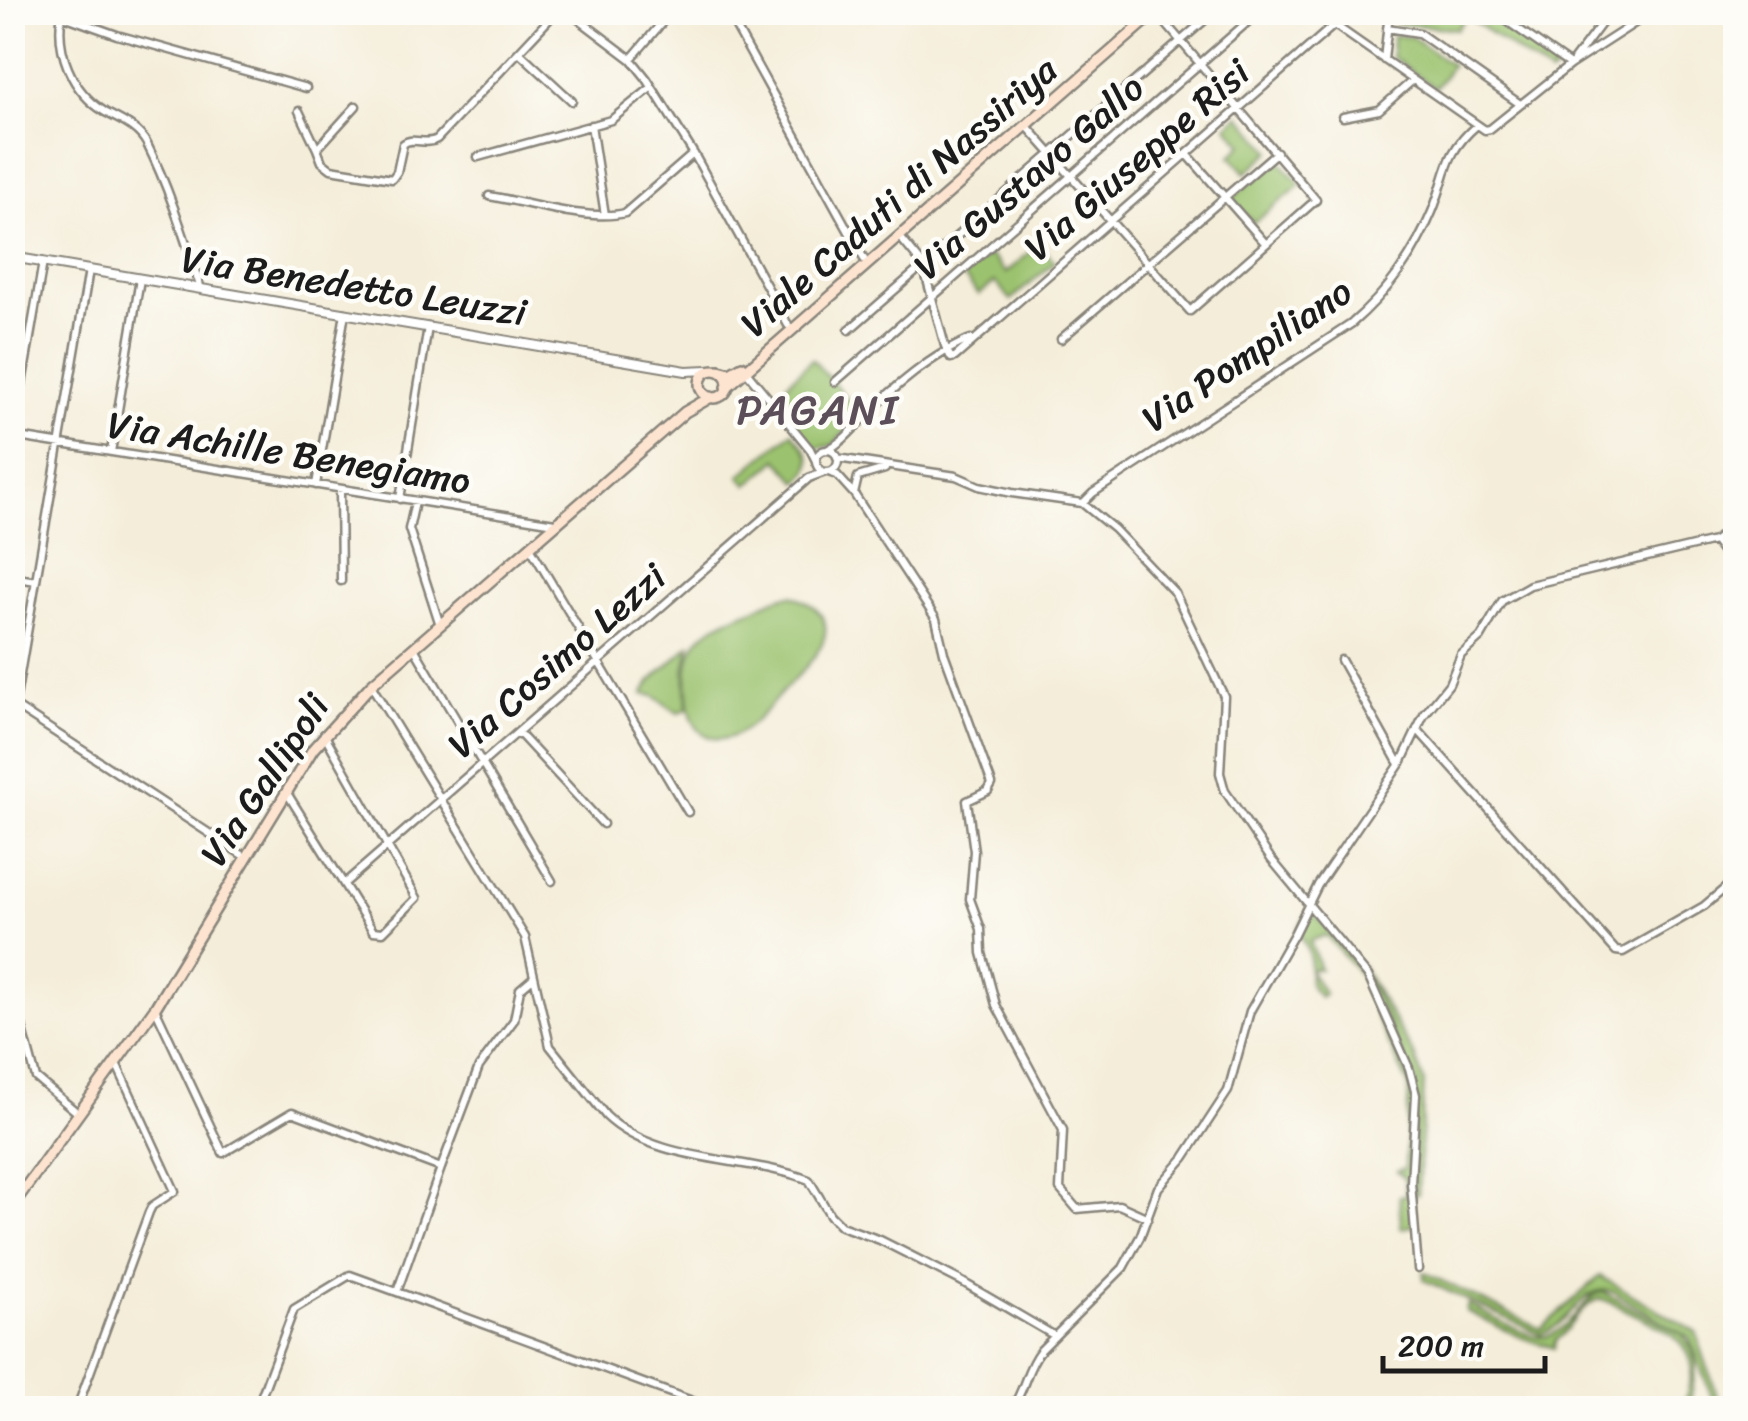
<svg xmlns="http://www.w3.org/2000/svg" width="1748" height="1421" viewBox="0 0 1748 1421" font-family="Sriracha,sans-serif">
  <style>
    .green { fill: #9bc26e; stroke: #5c6f45; stroke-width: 2.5 }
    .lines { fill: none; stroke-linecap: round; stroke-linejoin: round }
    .minor-casing { stroke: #88847a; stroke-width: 11 }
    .tertiary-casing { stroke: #88847a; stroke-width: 12 }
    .secondary-casing { stroke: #88847a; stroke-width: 14 }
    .minor { stroke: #fff; stroke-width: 6 }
    .tertiary { stroke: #fff; stroke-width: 8 }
    .secondary { stroke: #fde4d0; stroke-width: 9 }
    .labels { text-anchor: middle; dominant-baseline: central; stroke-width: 9; stroke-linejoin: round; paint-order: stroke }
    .street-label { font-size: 38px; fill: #1c1c1c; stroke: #fdfcf7 }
    .quarter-label { font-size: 42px; letter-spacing: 2.5px; fill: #5c4f5a; stroke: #fdfcf7 }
  </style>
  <rect width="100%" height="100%" fill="#fdfcf7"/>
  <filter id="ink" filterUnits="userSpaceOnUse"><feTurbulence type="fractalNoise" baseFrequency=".01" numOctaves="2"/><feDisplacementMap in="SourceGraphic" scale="20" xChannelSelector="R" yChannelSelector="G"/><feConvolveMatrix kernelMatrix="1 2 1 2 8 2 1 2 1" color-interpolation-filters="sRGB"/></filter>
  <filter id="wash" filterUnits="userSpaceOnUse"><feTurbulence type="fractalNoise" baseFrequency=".0048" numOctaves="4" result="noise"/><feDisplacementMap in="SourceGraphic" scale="40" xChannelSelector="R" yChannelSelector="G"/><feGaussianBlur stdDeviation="2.25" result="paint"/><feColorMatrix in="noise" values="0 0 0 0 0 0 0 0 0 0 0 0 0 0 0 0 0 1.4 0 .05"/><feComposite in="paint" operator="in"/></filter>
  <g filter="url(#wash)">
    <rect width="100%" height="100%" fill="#f4edd9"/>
    <!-- green -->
    <path class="green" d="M1395 13H1484L1561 66 1550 75 1466 16 1457 29 1394 23Z
      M1393 35 1412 37 1452 65 1435 88 1392 57Z
      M1240 115 1271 151 1246 173 1231 156 1243 144 1227 126Z
      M1277 158 1301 185 1253 223 1231 199Z
      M1039 244 1055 262 1011 300 995 282 979 295 963 276 989 254 1006 273Z
      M812 359 861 414 833 445 814 449 772 398Z
      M792 432C807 450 821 463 798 482L778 459 748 485 740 476Z
      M792 595C855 620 815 659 785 689 770 705 751 732 727 738 718 741 706 737 699 730 690 720 689 706 688 693 683 640 703 628 749 611 764 605 775 596 792 595Z
      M690 645 685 670 687 709 678 713 654 696 643 694 651 681Z
      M1310 908 1355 961 1373 990 1414 1088 1413 1226 1401 1228 1399 1196 1406 1195 1405 1179 1397 1171 1405 1168 1409 1086 1377 1019 1362 977 1326 935 1310 941 1320 969H1313L1311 973 1324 994 1320 997C1303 983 1312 974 1309 956 1308 947 1302 939 1297 931Z
      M1360 963 1414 1055 1424 1082 1418 1194H1413L1416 1082Z
      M1424 1272 1541 1329 1600 1276 1696 1332 1721 1408H1716L1689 1337 1613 1292C1582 1281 1568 1329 1540 1334L1424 1280Z
      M1603 1292 1683 1335 1692 1349 1696 1366 1691 1397 1692 1408H1686C1684 1392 1694 1380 1691 1363 1689 1354 1682 1343 1675 1337 1670 1332 1605 1298 1600 1299 1583 1302 1569 1331 1555 1341L1554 1348 1520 1337 1466 1311 1468 1304C1484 1312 1531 1342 1548 1336 1565 1331 1581 1306 1595 1294Z"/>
  </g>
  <g filter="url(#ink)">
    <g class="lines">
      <!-- minor casing -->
      <g class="minor-casing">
        <path id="minor" d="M62 12C55 51 71 91 105 112 121 121 138 127 147 144 170 190 185 240 201 289
          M569 12 631 59 647 79 694 154 788 325
          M1316 12 1485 130 1490 129 1570 65 1652 12
          M1494 12 1570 65
          M61 15 117 35 306 88
          M733 22 864 259
          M1387 28 1419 33 1520 104
          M519 52 572 101
          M631 59 671 12
          M1384 60 1389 12
          M1574 60 1610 12
          M356 106 317 149 322 162 331 169 392 179 397 172 403 144C413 136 426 146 437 139L556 12
          M299 111 317 149
          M1343 117 1379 110 1413 80
          M591 125 605 215
          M1026 125 1190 311 1316 200 1156 12
          M1187 154 1266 244
          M478 157 611 120 652 87
          M489 196C526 202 589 222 625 213L693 154
          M899 236 923 265 945 346 951 358 955 357 1334 25
          M849 330 1214 12
          M1061 339 1277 152
          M746 371 810 449 816 461
          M835 382 1259 12
          M12 436 555 523
          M12 442 43 262
          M827 450C843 442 851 431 863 419 890 390 934 353 971 339
          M816 461a11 11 0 1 1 22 0a11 11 0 1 1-22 0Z
          M111 452 140 279
          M837 458 956 476 979 486 1012 493 1082 503 1114 529 1175 593 1224 696 1220 773 1225 791 1271 859 1368 976 1409 1068 1416 1095 1411 1183 1418 1269
          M828 472 837 475 854 494 936 619 944 653 992 784 988 791 967 801 974 851 970 899 981 929 982 953 996 1005 1063 1130 1060 1189 1077 1209 1119 1205 1148 1218
          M316 485 345 313
          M340 490 341 581
          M854 494 858 477 885 469
          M400 499 428 327
          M415 502 409 529 440 625
          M1083 503 1093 493 1351 324C1388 292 1413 257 1432 212 1448 174 1443 154 1477 125
          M1714 541 1723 553 1736 560
          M530 547 688 812
          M12 577 36 581
          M414 648 552 881
          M1341 660 1399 764
          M371 685 525 937 550 1046 606 1116C656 1164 748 1156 809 1180L830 1215 841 1226 880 1240 959 1280 1055 1336
          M15 706 247 858
          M12 721 89 270
          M1417 729 1616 951 1623 952 1704 906 1736 879
          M518 732 603 824
          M287 793 373 931 383 932 417 898 324 734
          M346 882 809 478 825 472
          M12 989 36 1078 79 1114
          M155 1008 223 1153 292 1112 441 1168 397 1292 350 1275 294 1309 257 1408
          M441 1168 479 1067 514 1020 520 989 534 977
          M397 1292 711 1408
          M77 1408 149 1212 152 1206 175 1191 116 1063
          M1012 1408C1025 1390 1026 1368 1040 1351L1123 1268 1140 1237 1158 1188 1184 1158 1228 1091 1250 1011 1294 934 1318 885 1402 761 1424 715 1449 684 1461 655 1481 637 1502 601 1530 585 1714 541 1736 524"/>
      </g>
      <!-- tertiary casing -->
      <g class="tertiary-casing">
        <path id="tertiary" d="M12 257 686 371 708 370"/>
      </g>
      <!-- secondary casing -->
      <g class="secondary-casing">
        <path id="secondary" d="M719 370 730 373 742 366
          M700 384a14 14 0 1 1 28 0a14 14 0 1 1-28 0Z
          M727 387 1156 12
          M12 1206 155 1008 313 749 371 685 685 412 711 397"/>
      </g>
      <!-- minor -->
      <use href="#minor" class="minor"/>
      <!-- tertiary -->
      <use href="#tertiary" class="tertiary"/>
      <!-- secondary -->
      <use href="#secondary" class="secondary"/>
    </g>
  </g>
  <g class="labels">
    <!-- street labels -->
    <g class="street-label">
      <text transform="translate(1137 160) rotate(-41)">Via Giuseppe Risi</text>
      <text transform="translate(1029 177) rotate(-41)">Via Gustavo Gallo</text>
      <text transform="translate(899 197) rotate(-41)">Viale Caduti di Nassiriya</text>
      <text transform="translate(354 286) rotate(9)">Via Benedetto Leuzzi</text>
      <text transform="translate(1247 355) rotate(-34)">Via Pompiliano</text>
      <text transform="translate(289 453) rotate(9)">Via Achille Benegiamo</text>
      <text transform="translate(557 661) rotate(-41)">Via Cosimo Lezzi</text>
      <text transform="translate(265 780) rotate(-56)">Via Gallipoli</text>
    </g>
    <!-- quarter labels -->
    <g class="quarter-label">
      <text x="818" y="410">PAGANI</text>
    </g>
  </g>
  <!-- margin -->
  <rect width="1748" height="1421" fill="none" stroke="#fdfcf7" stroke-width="50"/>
  <!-- scale -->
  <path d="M1383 1356v15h162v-15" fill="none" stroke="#1c1c1c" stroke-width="5"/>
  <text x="1398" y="1356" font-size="30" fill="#1c1c1c" stroke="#fdfcf7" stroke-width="8" paint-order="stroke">200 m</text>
</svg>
